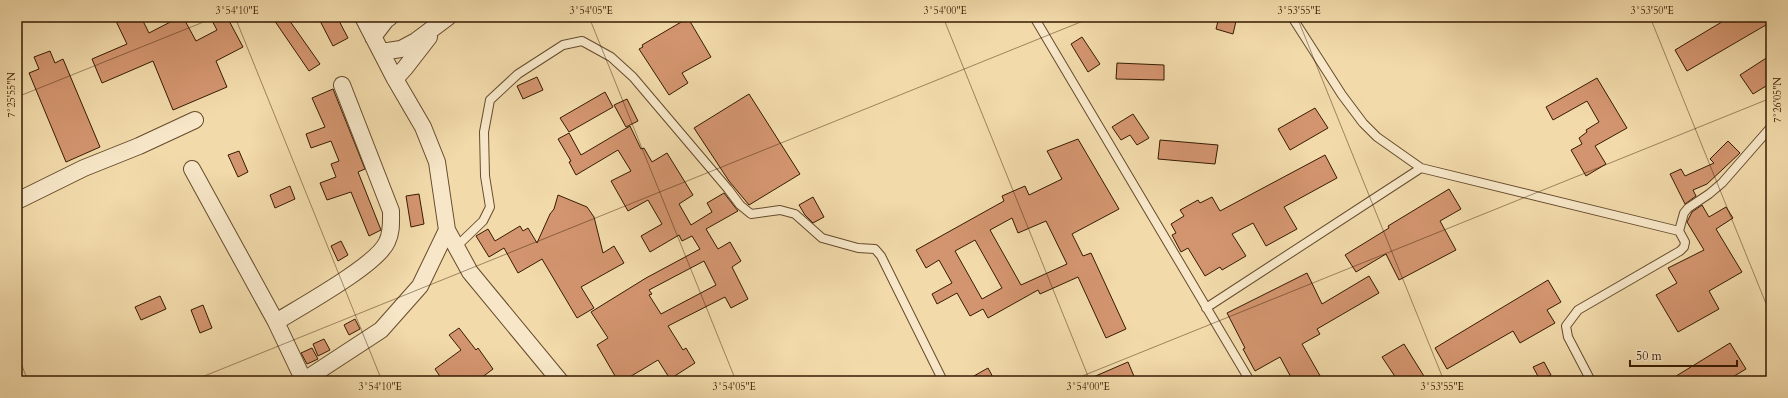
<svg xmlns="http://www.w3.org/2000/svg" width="1788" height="398" viewBox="0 0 1788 398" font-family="Cardo,serif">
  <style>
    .building { fill: #d3956f; stroke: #361b02; fill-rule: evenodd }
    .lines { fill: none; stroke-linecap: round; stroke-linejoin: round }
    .lane-casing { stroke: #654b2c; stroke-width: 10 }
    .street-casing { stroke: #654b2c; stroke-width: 18 }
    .lane { stroke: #f7e7c8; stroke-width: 8 }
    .street { stroke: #f7e7c8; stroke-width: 16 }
    .ticks { fill: none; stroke: #361b02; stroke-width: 1; stroke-opacity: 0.45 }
    .neatline { fill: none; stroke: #361b02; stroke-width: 1.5 }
    .ticks-label { font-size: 10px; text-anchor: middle; fill: #361b02 }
  </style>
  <rect width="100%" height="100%" fill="#f2daaa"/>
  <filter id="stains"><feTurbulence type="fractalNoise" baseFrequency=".005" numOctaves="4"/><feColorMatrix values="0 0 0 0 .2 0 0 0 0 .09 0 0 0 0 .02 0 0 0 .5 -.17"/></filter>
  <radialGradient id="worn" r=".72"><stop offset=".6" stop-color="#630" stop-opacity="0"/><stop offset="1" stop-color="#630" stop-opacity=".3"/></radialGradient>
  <!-- building -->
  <path class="building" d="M114 17H141L149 33 180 17H183L196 41 217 30 210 17H227L243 47 216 61 227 87 173 110 153 61 102 83 92 59 127 44Z
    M272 17H287L320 64 309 71Z
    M318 17H337L348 38 333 46Z
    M1219 17H1237L1233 34 1216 29Z
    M1730 17H1771V22L1687 71 1675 50Z
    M688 18 711 57 682 73 688 83 669 95 639 49 643 47 642 45Z
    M1082 37 1100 64 1088 72 1071 44Z
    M50 51 55 63 63 59 100 147 66 162 29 73 39 69 34 57Z
    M1771 55V83L1753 94 1740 75Z
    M1117 63 1164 65V80L1116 79Z
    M537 77 543 90 523 99 517 86Z
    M1597 78 1627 128 1595 146 1606 164 1586 176 1571 150 1582 144 1579 138 1587 132 1586 130 1599 122 1587 101 1553 120 1546 107Z
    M333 89 365 169 358 172 381 230 369 236 351 192 327 200 320 183 336 177 331 164 339 161 331 141 311 148 306 134 325 127 312 98Z
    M605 92 613 107 569 132 560 118Z
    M749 94 800 174 749 205 729 181 694 128Z
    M627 99 638 121 626 127 614 105Z
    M1315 108 1328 128 1290 150 1278 129Z
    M1133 114 1149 138 1137 145 1130 135 1121 140 1112 127Z
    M630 126 641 149 644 148 652 162 667 153 693 195 679 204 691 225 712 212 707 203 724 193 738 211 706 229 718 249 730 242 741 261 732 267 748 299 731 308 725 297 668 326 683 350 686 348 695 363 670 379 658 360 623 381H618L597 345 608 338 591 312 646 278 700 249 692 236 682 241 679 235 650 252 641 236 662 224 648 200 628 211 611 181 631 171 618 150 576 175 569 162 571 161 558 139 569 133 581 155ZM704 261 716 285 661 314 649 295 652 294 649 290Z
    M1078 139 1119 209 1072 234 1083 256 1091 253 1126 329 1106 338 1078 277 1040 294 1038 290 988 318 983 309 970 316 957 293 937 304 932 294 952 283 939 260 926 268 916 250 1004 201 1002 196 1025 186 1029 195 1062 179 1047 151ZM1012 218 1018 233 1046 221 1067 264 1021 285 990 230ZM975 240 1002 288 982 299 955 251Z
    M1160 140 1218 145 1215 164 1158 159Z
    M1728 141 1740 153 1707 184 1693 190 1696 196 1685 204 1670 174 1681 169 1685 176 1714 163 1710 159Z
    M239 151 248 172 238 177 228 155Z
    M1325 155 1337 178 1284 207 1297 229 1266 246 1253 223 1232 234 1246 256 1222 270 1220 267 1205 276 1188 248 1181 252 1172 235 1176 233 1171 224 1184 216 1180 210 1198 200 1200 203 1212 197 1220 211Z
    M290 186 295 199 275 208 270 195Z
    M1449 189 1461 209 1440 221 1456 250 1399 280 1386 254 1356 272 1345 255 1389 228 1388 226Z
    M419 194 424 224 411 227 406 196Z
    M558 195 587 207 594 217 603 253 614 246 624 263 581 287 594 308 577 318 542 259 518 273 504 248 489 257 476 236 488 229 495 241 520 226 523 231 528 228 537 243 550 214 554 209Z
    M813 197 824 217 813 223 805 215 799 205Z
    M1702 205 1709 217 1726 207 1733 218 1716 229 1742 272 1709 291 1719 309 1678 332 1656 295 1677 283 1668 268 1704 250 1687 222 1692 212Z
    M341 241 348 255 338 261 331 246Z
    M1307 273 1322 304 1369 276 1379 293 1317 329 1320 334 1302 344 1323 381H1293L1280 357 1255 371 1243 349 1245 348 1227 313Z
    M1548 280 1561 302 1547 310 1555 323 1520 343 1513 331 1447 369 1435 348Z
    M160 296 166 309 141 320 135 307Z
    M203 305 212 328 200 333 191 310Z
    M355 319 360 329 349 335 344 325Z
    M459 328 476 350 478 348 493 369 477 381H443L435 369 461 350 449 335Z
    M324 339 330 350 318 356 313 344Z
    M1730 343 1746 369 1726 381H1668Z
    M1404 344 1427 381H1398L1382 357Z
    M312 348 318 359 307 364 301 353Z
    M1128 362 1136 381H1084Z
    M1544 362 1551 375 1540 380 1533 367Z
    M988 368 995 381H965Z"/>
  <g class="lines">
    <!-- lane casing -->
    <g class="lane-casing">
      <path id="lane" d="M1034 17 1250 381
        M1292 17 1342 95 1363 123 1377 137 1421 168 1679 231 1685 242 1684 247 1680 251 1578 310 1566 326 1568 337 1591 381
        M1679 231 1684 213 1688 208 1709 194 1722 183 1771 127
        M456 247 483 221 490 207 485 176 484 132 490 100 518 74 563 45 582 41 611 57 633 77 728 189 740 205 751 214 780 210 795 214 822 238 858 248 875 249 881 256 943 381
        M1206 308 1421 168"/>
    </g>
    <!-- street casing -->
    <g class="street-casing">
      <path id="street" d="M363 17 395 79 423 127 437 162 447 230 470 272 560 381
        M373 37 386 20 390 17
        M381 52 401 49 416 41 448 17
        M395 79 405 68 429 37
        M192 169 276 322 304 381
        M17 201 84 168 139 146 195 120
        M276 322C300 307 377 265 387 242 392 232 391 222 391 211L342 85
        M303 381 381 330 420 286 447 230"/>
    </g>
    <!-- lane -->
    <use href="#lane" class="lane"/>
    <!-- street -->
    <use href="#street" class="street"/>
  </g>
  <!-- ticks -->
  <path class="ticks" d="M235 17 382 381M589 17 736 381M943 17 1090 381M1297 17 1444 381M1650 17 1771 316M17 97 216 17M17 353 28 381M192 381 1093 17M1070 381 1771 98"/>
  <!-- margin -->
  <rect width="1788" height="398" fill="none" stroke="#f2daaa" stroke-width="44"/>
  <!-- scale -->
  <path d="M1630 360v6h107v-6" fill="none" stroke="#361b02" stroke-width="2"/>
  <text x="1636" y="360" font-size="12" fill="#361b02" stroke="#f7e7c8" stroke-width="3" paint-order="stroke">50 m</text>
  <rect x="22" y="22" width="1744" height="354" class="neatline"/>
  <g class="ticks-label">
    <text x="237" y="14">3°54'10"E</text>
    <text x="591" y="14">3°54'05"E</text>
    <text x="945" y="14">3°54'00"E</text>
    <text x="1299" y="14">3°53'55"E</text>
    <text x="1652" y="14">3°53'50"E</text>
    <text transform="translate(11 95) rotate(-90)" y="4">7°25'55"N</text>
    <text transform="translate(1777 100) rotate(-90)" y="4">7°26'05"N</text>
    <text x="380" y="390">3°54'10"E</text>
    <text x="734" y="390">3°54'05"E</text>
    <text x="1088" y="390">3°54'00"E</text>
    <text x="1442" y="390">3°53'55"E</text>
  </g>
  <rect width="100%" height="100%" filter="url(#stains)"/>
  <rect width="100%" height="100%" fill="url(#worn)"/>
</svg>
